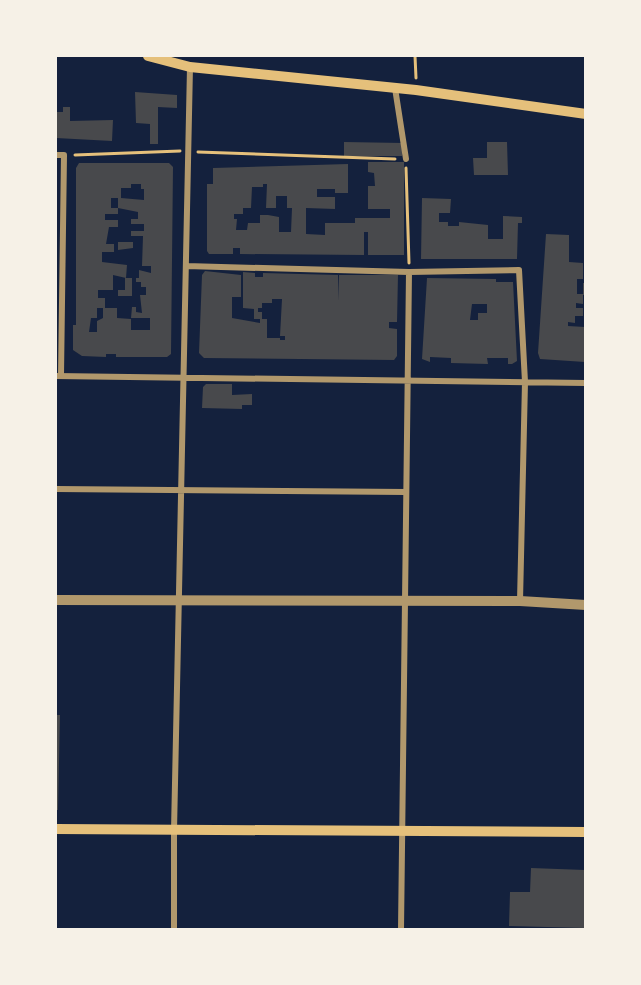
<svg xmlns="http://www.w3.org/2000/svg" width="641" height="985" viewBox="0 0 641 985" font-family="'Public Sans',sans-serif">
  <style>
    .building { fill: #48494c; fill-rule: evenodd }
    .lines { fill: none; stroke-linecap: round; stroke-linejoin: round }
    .path { stroke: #e5c07b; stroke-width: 3 }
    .minor { stroke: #b1986c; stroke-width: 6 }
    .tertiary { stroke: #b1986c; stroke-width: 10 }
    .secondary { stroke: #e5c07b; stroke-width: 10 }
  </style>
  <rect width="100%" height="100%" fill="#14213d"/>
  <!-- building -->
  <path class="building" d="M135 92 177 95V108L158 107V144H150V124L136 123Z
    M63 107H70V121L113 120 112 141 56 138V112H63Z
    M344 142 403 143 402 156H344Z
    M487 142H507L508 175H474L473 158H487Z
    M368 162H404V255H368V232H364V255L240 254V248H233V254H209L207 251V184H213V168L348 164V193H335V189H317V197H335V209L306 208V234L325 235V223H355V218H390V209H368V186H375L374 173 368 172ZM263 184H267L266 208H276V196H287V208H292L291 232H279V217L268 215H260V223H248L247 230H236L237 219H234V214H243V208H251L252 187H263Z
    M79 163H169L173 167 171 354 167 357H116V354H106V357L82 356 73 350V325H76V168ZM131 184H141V189H144V200L121 198V188H131ZM111 198H118V208L138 212V219H131V224H144V231H131V236H143L142 266H151V273L139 270V278H136V282H141V287H146V295H140L142 313 136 312V307H132L131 318H150V330H131V319L117 318V308H103V318L97 321V332H89L91 318H97V308H105V298H98V290H113V275L126 278 127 265 102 262V252H114V244H106L109 227H118V220H105V214H118V208H111Z
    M422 198 451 199 450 213H439V222H448V226H459V222L488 225V239H503V216L522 217V223H518L517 259H421Z
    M546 234 569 235V262L583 263V279H577V294H583V283H585V295H583V304L576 303V308H583V316H575V323L568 322V326L585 327V362L540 359 538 353Z
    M118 242H133V248L118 250Z
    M205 271 241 275V297H232V318L260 323V319H254V309L243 308V272L255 273V277H263V273L338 275 339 301V275H398L397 322H389V328L397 329V356L394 360 204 358 199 353 202 275ZM272 299H282L280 336H285V340H280V338H267V319H262V312H258V308H262V303H272Z
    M125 278H132V296H118V290H125Z
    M427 278 496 279V282H513L517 361 512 364H508V358H487L488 364 451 363V358L430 357V362L422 359ZM472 304H487V313H478V320H470Z
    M206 384H232V395L252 394V405H242V409L202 408 203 387Z
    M56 715H60L58 810H56Z
    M531 868 585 870V928L509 926 510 892H530Z"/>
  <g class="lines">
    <!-- path -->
    <path class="path" d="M415 56 416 78
      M198 152 395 159
      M75 155 180 151
      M406 168 409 263"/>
    <!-- minor -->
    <path class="minor" d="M395 88 406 159
      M56 155H64L61 376
      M186 266 409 272 519 270 525 382 520 601
      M56 376 586 383
      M56 489 406 492
      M174 930V831L190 67
      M401 930 409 272"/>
    <!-- tertiary -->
    <path class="tertiary" d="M56 600 520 601 586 605"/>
    <!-- secondary -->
    <path class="secondary" d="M148 56 190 67 416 90 586 114
      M56 829 586 832"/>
  </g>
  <!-- border -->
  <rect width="641" height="985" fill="none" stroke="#f6f1e7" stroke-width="114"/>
</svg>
